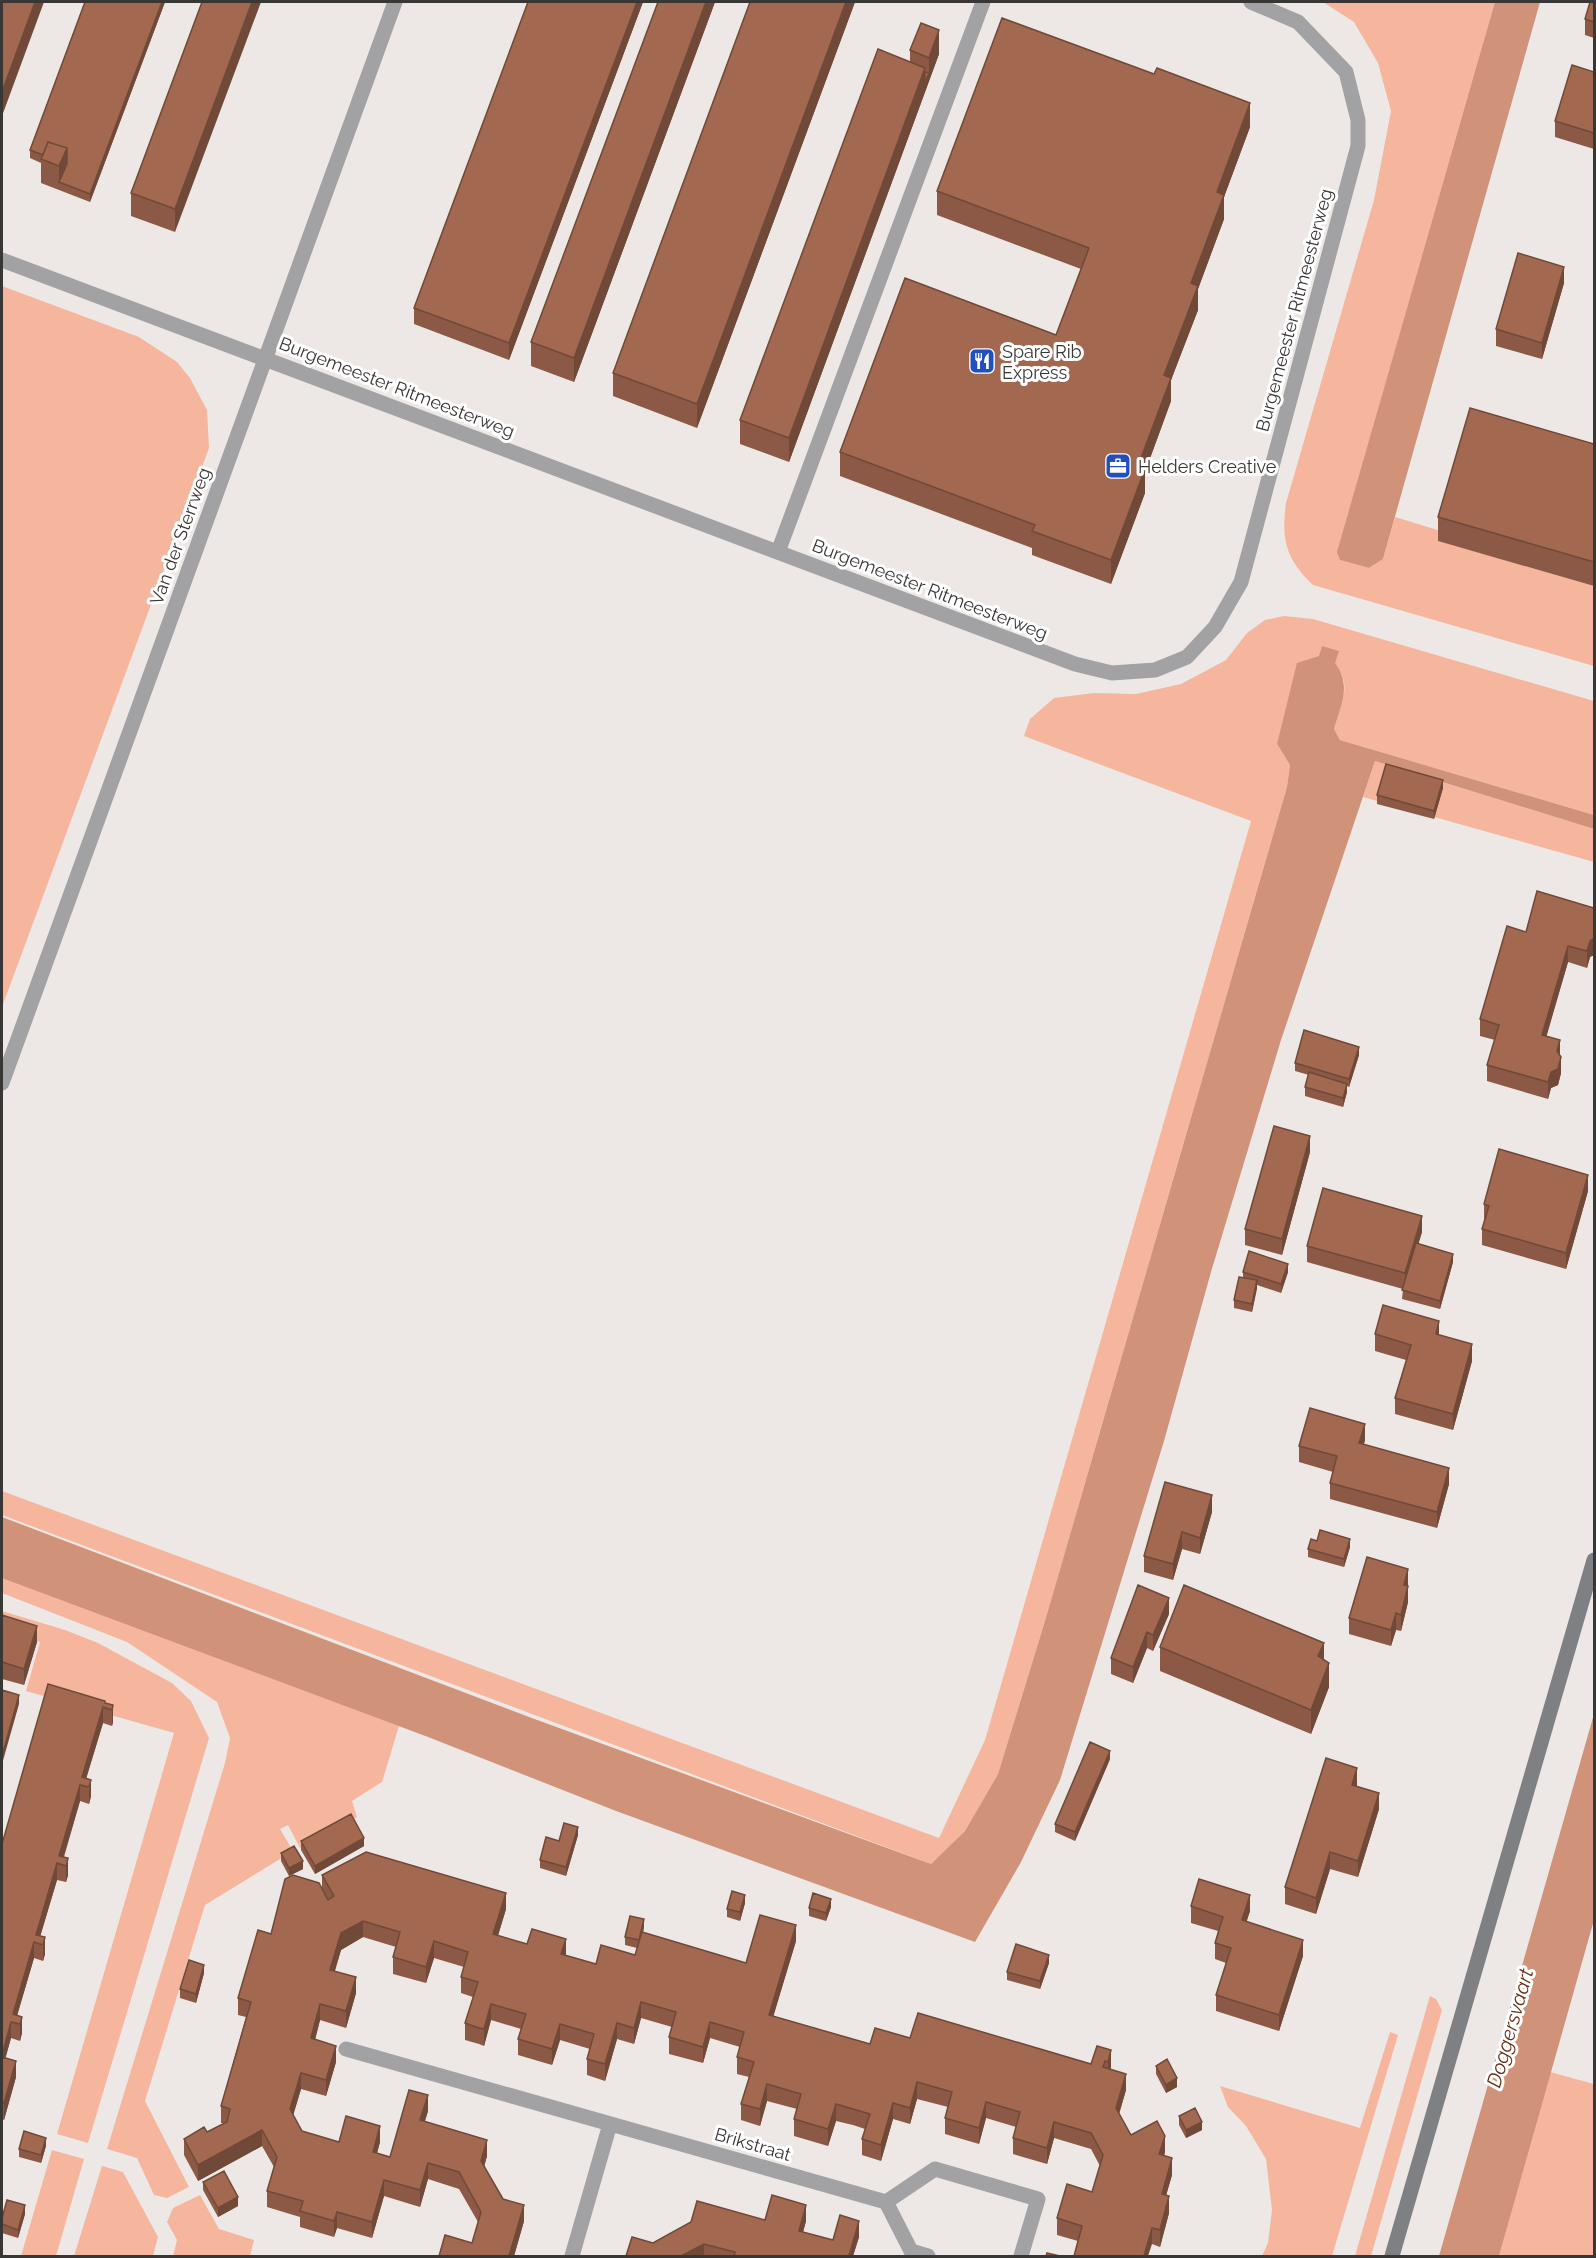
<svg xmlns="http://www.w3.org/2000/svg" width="1596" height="2258" viewBox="0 0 1596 2258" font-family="Raleway,sans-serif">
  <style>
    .green { fill: #f5b69d }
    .water { fill: #d09279 }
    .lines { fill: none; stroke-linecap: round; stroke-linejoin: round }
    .street { stroke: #a2a2a4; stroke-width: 15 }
    .secondary { stroke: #7f8083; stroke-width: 15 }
    .wall { fill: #8b5945 }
    .shaded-wall { fill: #714938 }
    .building { fill: #a26850; stroke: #714938; stroke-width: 1.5 }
    .labels { text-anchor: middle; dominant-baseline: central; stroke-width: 6; stroke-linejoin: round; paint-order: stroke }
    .street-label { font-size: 18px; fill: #393736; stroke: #fff }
    .poi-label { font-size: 18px; fill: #393736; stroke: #fff; text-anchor: start }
    .water-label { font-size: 20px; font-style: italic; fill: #662d13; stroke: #fff }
  </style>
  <rect width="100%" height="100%" fill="#ede8e6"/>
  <!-- green -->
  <path class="green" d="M1323 2H1495L1341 560 1369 568 1383 559 1395 517 1441 531 1439 541 1594 586V666L1313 585C1286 560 1281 539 1286 503L1374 200 1391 111 1378 63 1354 22Z
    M2 286 139 337 177 362 190 378 207 410 209 448 2 1007Z
    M1284 616 1313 619 1594 701V815L1340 740 1334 729C1343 695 1358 675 1319 656L1277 744 1290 765 1287 787 1045 1621 998 1774 965 1831 931 1864 2 1515V1491L939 1838 985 1740 1251 821 1024 736 1030 719 1054 698 1094 693 1136 694 1181 684 1226 660 1247 633 1265 620Z
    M1375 761 1594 829V862L1363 797Z
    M2 1577 399 1726 382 1782 352 1801 357 1817 300 1848 288 1825 280 1829 293 1851 205 1905 145 2101 189 2187 167 2198 154 2195 137 2158 107 2149 225 1763 230 1738 217 1702 127 1642 2 1593Z
    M2 1611 65 1630 98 1643 172 1683 191 1701 209 1738 88 2143 57 2134 174 1733 26 1691 40 1642 2 1630Z
    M1430 1996 1436 1999 1442 2010 1371 2256H1355Z
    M1390 2032 1398 2035 1332 2256H1262L1268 2243 1272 2210 1266 2159 1246 2126 1228 2107 1220 2086 1360 2128Z
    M1550 2072 1594 2084V2256H1499Z
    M52 2150 84 2159 56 2256H21Z
    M102 2166 123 2172 158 2237 153 2256H74Z
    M200 2195 219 2229 254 2240 250 2256H173L177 2240 167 2222 173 2208Z"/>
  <!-- water -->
  <path class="water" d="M1495 2H1540L1383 559 1369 568 1340 560 1337 552Z
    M1322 646 1339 651 1335 663C1352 686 1341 704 1334 729L1340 740 1594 815V829L1375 761 1281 1040 1211 1272 1164 1441 1060 1780 1021 1862 975 1942 616 1811 428 1737 2 1578V1517L529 1717 931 1864 965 1831 998 1774 1045 1621 1287 787 1290 765 1277 744 1297 663 1319 656Z
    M1594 1714V1920L1499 2256H1439Z"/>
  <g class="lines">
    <!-- street -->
    <path class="street" d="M2 260 1075 664 1112 673 1155 670 1187 657 1215 627 1241 582 1358 146V120L1346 72 1298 22 1251 2
      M778 552 983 2
      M2 1083 395 2
      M346 2049 886 2202 911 2251 928 2256
      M886 2202 935 2169 1038 2199 1021 2256
      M572 2256 610 2124"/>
    <!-- secondary -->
    <path class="secondary" d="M1392 2256 1594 1560"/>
  </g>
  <!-- wall -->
  <path class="wall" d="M165 2 90 202 41 183V163L30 158V150Z
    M202 2 175 232 131 216V193Z
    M528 2H643L509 360 414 324V308Z
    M658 2H715L574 382 531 366V342Z
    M750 2H855L697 428 613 396V373Z
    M1594 2V38L1585 35V19Z
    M910 50 939 54 789 462 740 444V420L910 62Z
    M1594 72V149L1555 137V121Z
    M1250 127 1224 197V219L1198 289V310L1171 380V401L1145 472V493L1111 584 1032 555V548L840 476V452L1056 335 1081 269 937 215V191Z
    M1564 283 1542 359 1496 346V329Z
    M1594 444V586L1438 541V517Z
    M1443 788 1434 819 1377 804V795Z
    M1594 908V955L1590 957 1587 968 1568 962 1546 1036 1560 1056 1561 1073 1558 1085 1551 1088 1548 1099 1487 1081V1065L1495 1040 1480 1036V1019L1526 932Z
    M1359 1055 1349 1087 1347 1086V1092L1343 1107 1305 1096V1087L1309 1075 1295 1071V1063Z
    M1310 1152 1282 1255 1245 1245V1229Z
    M1588 1191 1566 1269 1482 1245V1229L1484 1221V1204Z
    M1422 1232 1418 1244 1453 1262 1440 1309 1402 1299 1403 1289 1307 1262V1246Z
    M1243 1272H1288L1281 1293 1257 1285 1252 1312 1234 1308V1300L1243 1278Z
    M1375 1334 1439 1335 1472 1361 1453 1430 1395 1414V1398L1406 1360 1375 1351Z
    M1365 1440 1364 1444 1449 1484 1437 1528 1330 1499V1483L1333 1472 1299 1462V1446Z
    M1212 1512 1200 1554 1182 1549 1173 1580 1144 1572V1556Z
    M1317 1541 1350 1547 1344 1567 1308 1557V1549Z
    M1408 1585V1602L1401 1631 1396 1630 1391 1646 1349 1634V1618Z
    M1169 1614 1153 1651 1147 1648 1133 1683 1111 1674V1658Z
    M2 1615 37 1642 24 1685 2 1679Z
    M1160 1647 1324 1659 1329 1687 1311 1734 1160 1671Z
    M105 1703 113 1705V1722L112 1726 103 1723 86 1778 91 1796 89 1804 80 1801 64 1857 68 1858V1875L67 1879 66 1882 57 1880 40 1936 45 1954 43 1961 34 1958 17 2015 22 2017V2033L20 2041 11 2038 5 2058 16 2077 4 2120 2 2119V1844Z
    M1110 1759 1075 1841 1055 1832V1824Z
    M1357 1785V1786L1379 1809 1358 1877 1330 1869 1316 1914 1285 1904V1887Z
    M578 1835 566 1876 540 1868V1860L559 1841Z
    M301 1841 364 1846 315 1874 301 1850Z
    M281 1853 303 1869 289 1876 281 1861Z
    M322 1875 506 1909 498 1936 596 1964 635 1955 637 1948 625 1945V1937L644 1927 643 1933 746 1963 796 1941 773 2016 870 2044 910 2038 1091 2064 1097 2046 1111 2066V2069L1126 2090 1119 2114 1131 2135 1165 2152 1164 2156 1172 2175 1166 2195 1169 2213 1160 2247 1152 2244 1078 2241 1057 2235V2218L1092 2192 1100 2166 1091 2149 1054 2138 1047 2164 1013 2154V2138L1016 2127 986 2118 979 2144 945 2134V2118L948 2107 917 2099 910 2124 893 2119 881 2161 862 2155V2139L865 2129 853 2125 836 2121 828 2146 794 2136V2119L797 2109 767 2101 760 2126 741 2120V2104L749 2077 737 2074V2057L740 2047 710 2038 703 2063 669 2054V2037L672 2027 641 2018 634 2044 617 2039 605 2081 587 2075V2059L590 2049 560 2040 552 2065 518 2055V2039L521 2029 491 2020 484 2046 479 2044 465 2040V2023L473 1997 461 1993V1977L464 1967 434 1958 426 1983 393 1974V1957L396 1947 363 1937 341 1950 335 1971 356 1993 346 2028 320 2020 315 2040 336 2062 326 2096 301 2089 293 2115 302 2131 339 2142H380L377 2153 390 2157 428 2111 425 2121 487 2156 484 2167 503 2199 524 2221 514 2256H439L472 2243 478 2222 459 2189 428 2179 420 2207 384 2196 372 2238 337 2228 334 2237 300 2227V2217L267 2207V2191L274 2167 262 2146 198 2181 184 2155V2139L207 2132 224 2123H221V2106L246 2017 238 2015V1998L271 1934 322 1890Z
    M745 1903 740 1921 727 1917V1909Z
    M1191 1906 1250 1911 1246 1922 1303 1956 1279 2031 1216 2011V1995L1226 1963 1215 1959V1943L1218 1931 1191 1923Z
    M831 1907 826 1921 809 1916V1908Z
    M1049 1963 1040 1989 1007 1980V1972Z
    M204 1973 196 2003 180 1998V1989Z
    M1156 2066 1177 2087 1166 2093 1156 2074Z
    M1179 2116 1202 2130 1186 2138 1179 2125Z
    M46 2146 41 2163 19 2157V2149Z
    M203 2182 238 2206 218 2217 203 2190Z
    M25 2214 18 2238 2 2233V2218Z
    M765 2220 806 2221 803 2232 833 2240 859 2237 853 2256H626L653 2243Z"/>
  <!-- shaded-wall -->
  <path class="shaded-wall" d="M35 2H44L2 116V92Z
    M162 2H165L90 202V194Z
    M252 2H261L175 232V209Z
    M637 2H643L509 360V343Z
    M706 2H715L574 382V358Z
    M846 2H855L697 428V404Z
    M939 30V54L789 462V438L925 68V83L929 73V58Z
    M1250 103V127L1224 197V219L1198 289V310L1171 380V401L1145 472V493L1111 584V560L1164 375 1217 192Z
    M67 148V172L59 182V166Z
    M1564 267V283L1542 359V343Z
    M1443 780V788L1434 819V811Z
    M1594 938V955L1590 957 1587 968V951L1590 941Z
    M1568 946V962L1542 1052V1035Z
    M1560 1040V1057L1557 1051Z
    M1359 1047V1055L1349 1087V1079Z
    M1561 1057V1073L1558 1085 1551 1088 1548 1099V1082L1551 1072Z
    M1347 1084V1092L1343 1107V1098Z
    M1310 1136V1152L1282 1255V1239Z
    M1588 1175V1191L1566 1269V1253Z
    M1422 1216V1232L1405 1290V1273Z
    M1453 1254V1262L1440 1309V1301Z
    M1288 1264V1272L1281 1293V1284Z
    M1257 1280V1289L1252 1312V1304Z
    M1439 1321V1337L1436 1334Z
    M1472 1344V1361L1453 1430V1414Z
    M1365 1424V1440L1359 1459V1443Z
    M1449 1468V1484L1437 1528V1512Z
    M1212 1495V1512L1200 1554V1538Z
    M1182 1532V1549L1173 1580V1564Z
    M1350 1539V1547L1344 1567V1559Z
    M1408 1569V1585L1404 1601V1585Z
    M1408 1586V1602L1401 1631V1615Z
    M1169 1598V1614L1153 1651V1635Z
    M1396 1613V1630L1391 1646V1630Z
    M37 1626V1642L24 1685V1669Z
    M1147 1632V1648L1133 1683V1667Z
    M1324 1643V1667L1318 1656Z
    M1329 1663V1687L1311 1734V1710Z
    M19 1695V1704L2 1764V1756Z
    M113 1705V1722L112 1726V1710Z
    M103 1707V1723L84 1786 82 1777Z
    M1110 1751V1759L1075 1841V1832Z
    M1357 1768V1785L1352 1801V1785Z
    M91 1780V1796L89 1804V1787Z
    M80 1785V1801L61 1865 59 1856Z
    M1379 1793V1809L1358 1877V1861Z
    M578 1827V1835L566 1876V1867Z
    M364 1838V1846L315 1874V1866Z
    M1330 1852V1869L1316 1914V1898Z
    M68 1858V1875L66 1882V1866Z
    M303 1861V1869L289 1876V1868Z
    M57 1863V1880L38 1944 36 1935Z
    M506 1893V1909L493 1951V1934Z
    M745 1895V1903L740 1921V1912Z
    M1250 1895V1911L1242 1936V1920Z
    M831 1899V1907L826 1921V1913Z
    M644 1919V1927L639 1948V1940Z
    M363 1921V1937L341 1950 330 1986V1970L341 1933Z
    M796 1925V1941L769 2031V2015Z
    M45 1937V1954L43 1961V1945Z
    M566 1939V1955L561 1954Z
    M1303 1940V1956L1279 2031V2015Z
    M434 1941V1958L426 1983V1967Z
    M34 1942V1958L15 2023 13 2014Z
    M1049 1955V1963L1040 1989V1981Z
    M204 1965V1973L196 2003V1994Z
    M356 1977V1993L346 2028V2011Z
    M641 2002V2018L634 2044V2028Z
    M320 2004V2020L311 2055V2038Z
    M491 2004V2020L484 2046V2029Z
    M22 2017V2033L20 2041V2024Z
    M11 2022V2038L2 2071V2055Z
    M710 2022V2038L703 2063V2047Z
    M617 2023V2039L605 2081V2064Z
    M560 2024V2040L552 2065V2049Z
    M336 2046V2062L326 2096V2080Z
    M1111 2050V2066L1108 2078V2062Z
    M16 2061V2077L4 2120V2103Z
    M301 2073V2089L290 2126V2109Z
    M1126 2074V2090L1116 2124V2108Z
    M1177 2078V2087L1166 2093V2085Z
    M917 2082V2099L910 2124V2108Z
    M767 2084V2101L760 2126V2109Z
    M428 2095V2111L420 2136V2120Z
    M986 2102V2118L979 2144V2128Z
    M893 2103V2119L881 2161V2145Z
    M836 2104V2121L828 2146V2129Z
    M1054 2122V2138L1047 2164V2148Z
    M1202 2122V2130L1186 2138V2130Z
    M380 2126V2142L373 2168V2152Z
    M262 2130V2146L198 2181V2165Z
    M1165 2136V2152L1159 2170V2154Z
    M46 2138V2146L41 2163V2155Z
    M487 2140V2156L481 2177V2161Z
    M1172 2158V2175L1162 2210V2194Z
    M428 2163V2179L420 2207V2190Z
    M384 2180V2196L372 2238V2222Z
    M1169 2196V2213L1160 2247V2230Z
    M238 2197V2206L218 2217V2208Z
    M25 2205V2214L18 2238V2230Z
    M524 2205V2221L514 2256H509Z
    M806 2205V2221L799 2247V2231Z
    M337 2212V2228L334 2237V2221Z
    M859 2221V2237L853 2256H849Z
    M1152 2228V2244L1148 2256H1144Z
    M704 2244V2256H681Z"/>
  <!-- building -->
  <path class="building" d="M2 2H35L2 92Z
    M85 2H162L90 194 59 182 67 164V148L48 142 43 155 30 150Z
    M202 2H252L175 209 131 193Z
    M528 2H637L509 343 414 308Z
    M658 2H706L574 358 531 342Z
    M750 2H846L697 404 613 373Z
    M1590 2H1594V22L1585 19Z
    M1002 18 1154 74 1157 68 1250 103 1217 192 1224 195 1191 283 1198 286 1164 375 1171 378 1138 466 1145 469 1111 560 1032 531 1035 525 840 452 905 278 1056 335 1089 248 937 191Z
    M921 23 939 30 929 58 910 50Z
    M878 49 925 68 789 438 740 420Z
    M1572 65 1594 72V133L1555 121Z
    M925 72 929 73 925 83Z
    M48 142 67 148 59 166 41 159Z
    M1518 253 1564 267 1542 343 1496 329Z
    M1470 408 1594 444V562L1438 517Z
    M1386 764 1443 780 1434 811 1377 795Z
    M1537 891 1594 908V938L1590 941 1587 951 1568 946 1542 1035 1560 1040 1557 1051 1561 1057 1558 1069 1551 1072 1548 1082 1487 1065 1499 1025 1480 1019 1507 926 1526 932Z
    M1304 1030 1359 1047 1349 1079 1295 1063Z
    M1309 1072 1347 1084 1343 1098 1305 1087Z
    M1274 1126 1310 1136 1282 1239 1245 1229Z
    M1499 1149 1588 1175 1566 1253 1482 1229 1489 1206 1484 1204Z
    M1323 1188 1422 1216 1405 1273 1307 1246Z
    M1416 1243 1453 1254 1440 1301 1402 1290Z
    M1249 1251 1288 1264 1281 1284 1243 1272Z
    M1239 1277 1257 1280 1252 1304 1234 1300Z
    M1383 1305 1439 1321 1436 1334 1472 1344 1453 1414 1395 1398 1411 1345 1375 1334Z
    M1310 1408 1365 1424 1359 1443 1449 1468 1437 1512 1330 1483 1337 1456 1299 1446Z
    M1165 1482 1212 1495 1200 1538 1182 1532 1173 1564 1144 1556Z
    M1320 1530 1350 1539 1344 1559 1308 1549 1311 1539 1317 1541Z
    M1367 1557 1408 1569 1404 1585 1408 1586 1401 1615 1396 1613 1391 1630 1349 1618Z
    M1138 1585 1169 1598 1153 1635 1147 1632 1133 1667 1111 1658Z
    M1184 1585 1324 1643 1318 1656 1329 1663 1311 1710 1160 1647Z
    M2 1615 37 1626 24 1669 2 1662Z
    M48 1684 105 1701V1703L113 1705 112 1710 103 1707 82 1777 91 1780 89 1787 80 1785 59 1856 68 1858 67 1863 66 1866 57 1863 36 1935 45 1937 43 1945 34 1942 13 2014 22 2017 21 2021 20 2024 11 2022 2 2055V1844Z
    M2 1690 19 1695 2 1756Z
    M1090 1742 1110 1751 1075 1832 1055 1824Z
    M1326 1758 1357 1768 1352 1785 1379 1793 1358 1861 1330 1852 1316 1898 1285 1887Z
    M351 1814 364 1838 315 1866 301 1841Z
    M564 1823 578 1827 566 1867 540 1860 546 1837 559 1841Z
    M294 1846 303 1861 289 1868 281 1853Z
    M366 1852 506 1893 493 1934 527 1944 532 1929 566 1939 561 1954 596 1964 601 1945 635 1955 642 1932 746 1963 760 1915 796 1925 769 2015 870 2044 875 2028 910 2038 918 2013 1091 2064 1097 2046 1111 2050 1108 2062 1105 2061 1103 2067 1126 2074 1116 2108 1131 2135 1157 2121 1165 2136 1159 2154 1172 2158 1162 2194 1169 2196 1160 2230 1152 2228 1144 2256H1074L1082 2226 1057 2218 1067 2184 1092 2192 1103 2155 1091 2133 1054 2122 1047 2148 1013 2138 1020 2112 986 2102 979 2128 945 2118 952 2092 917 2082 910 2108 893 2103 881 2145 862 2139 870 2114 836 2104 828 2129 794 2119 801 2094 767 2084 760 2109 741 2104 754 2062 737 2057 744 2032 710 2022 703 2047 669 2037 676 2012 641 2002 634 2028 617 2023 605 2064 587 2059 594 2034 560 2024 552 2049 518 2039 526 2014 491 2004 484 2029 479 2028 465 2023 478 1982 461 1977 468 1952 434 1941 426 1967 393 1957 400 1932 363 1921 341 1933 330 1970 356 1977 346 2011 320 2004 311 2038 336 2046 326 2080 301 2073 290 2109 302 2131 339 2142 346 2116 380 2126 373 2152 390 2157 409 2090 428 2095 420 2120 487 2140 481 2161 503 2199 524 2205 509 2256H439L445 2235 472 2243 481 2212 459 2172 428 2163 420 2190 384 2180 372 2222 337 2212 334 2221 300 2211 303 2201 267 2191 277 2157 262 2130 198 2165 184 2139 204 2127 207 2132 227 2122 230 2109 221 2106 251 2002 238 1998 258 1930 271 1934 285 1879 293 1875 319 1883 328 1900 334 1896 322 1875Z
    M1199 1879 1250 1895 1242 1920 1303 1940 1279 2015 1216 1995 1231 1948 1215 1943 1223 1917 1191 1906Z
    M732 1891 745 1895 740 1912 727 1909Z
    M813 1893 831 1899 826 1913 809 1908Z
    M630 1916 644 1919 639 1940 625 1937Z
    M1016 1944 1049 1955 1040 1981 1007 1972Z
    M189 1960 204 1965 196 1994 180 1989Z
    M2 2057 16 2061 4 2103 2 2102Z
    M1167 2059 1177 2078 1166 2085 1156 2066Z
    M1195 2108 1202 2122 1186 2130 1179 2116Z
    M24 2131 46 2138 41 2155 19 2149Z
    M224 2171 238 2197 218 2208 203 2182Z
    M772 2195 806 2205 799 2231 833 2240 840 2215 859 2221 849 2256H734L735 2252 704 2244 681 2256H626L632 2237 653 2243 691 2222 697 2201 765 2220Z
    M7 2200 25 2205 18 2230 2 2224V2218Z
    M1047 2253 1060 2256H1046Z"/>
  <!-- icons -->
  <defs>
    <g id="restaurant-square" transform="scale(1.35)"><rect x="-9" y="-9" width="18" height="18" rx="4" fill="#214fbd" stroke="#fff"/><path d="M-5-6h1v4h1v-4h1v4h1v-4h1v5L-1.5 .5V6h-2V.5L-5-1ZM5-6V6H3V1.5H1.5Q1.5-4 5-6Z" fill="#fff"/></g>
    <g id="office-square" transform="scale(1.35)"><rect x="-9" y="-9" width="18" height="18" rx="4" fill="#214fbd" stroke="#fff"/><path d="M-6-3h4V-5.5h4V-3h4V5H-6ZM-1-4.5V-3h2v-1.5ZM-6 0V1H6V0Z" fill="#fff"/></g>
  </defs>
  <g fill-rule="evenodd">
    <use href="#restaurant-square" x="982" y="361"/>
    <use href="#office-square" x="1118" y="466"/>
  </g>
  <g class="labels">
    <!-- street labels -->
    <g class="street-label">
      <text transform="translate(1294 310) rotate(-75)">Burgemeester Ritmeesterweg</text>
      <text transform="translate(397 387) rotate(21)">Burgemeester Ritmeesterweg</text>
      <text transform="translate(180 536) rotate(-70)">Van der Sterrweg</text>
      <text transform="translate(930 589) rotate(21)">Burgemeester Ritmeesterweg</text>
      <text transform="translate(753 2144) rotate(16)">Brikstraat</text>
    </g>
    <!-- poi labels -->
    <g class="poi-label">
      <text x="1002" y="351">Spare Rib<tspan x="1002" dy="21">Express</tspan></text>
      <text x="1138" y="466">Helders Creative</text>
    </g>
    <!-- water labels -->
    <g class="water-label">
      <text transform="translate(1510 2028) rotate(-74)">Doggersvaart</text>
    </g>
  </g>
  <!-- border -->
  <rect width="1596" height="2258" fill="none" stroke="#393736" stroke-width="6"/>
</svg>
